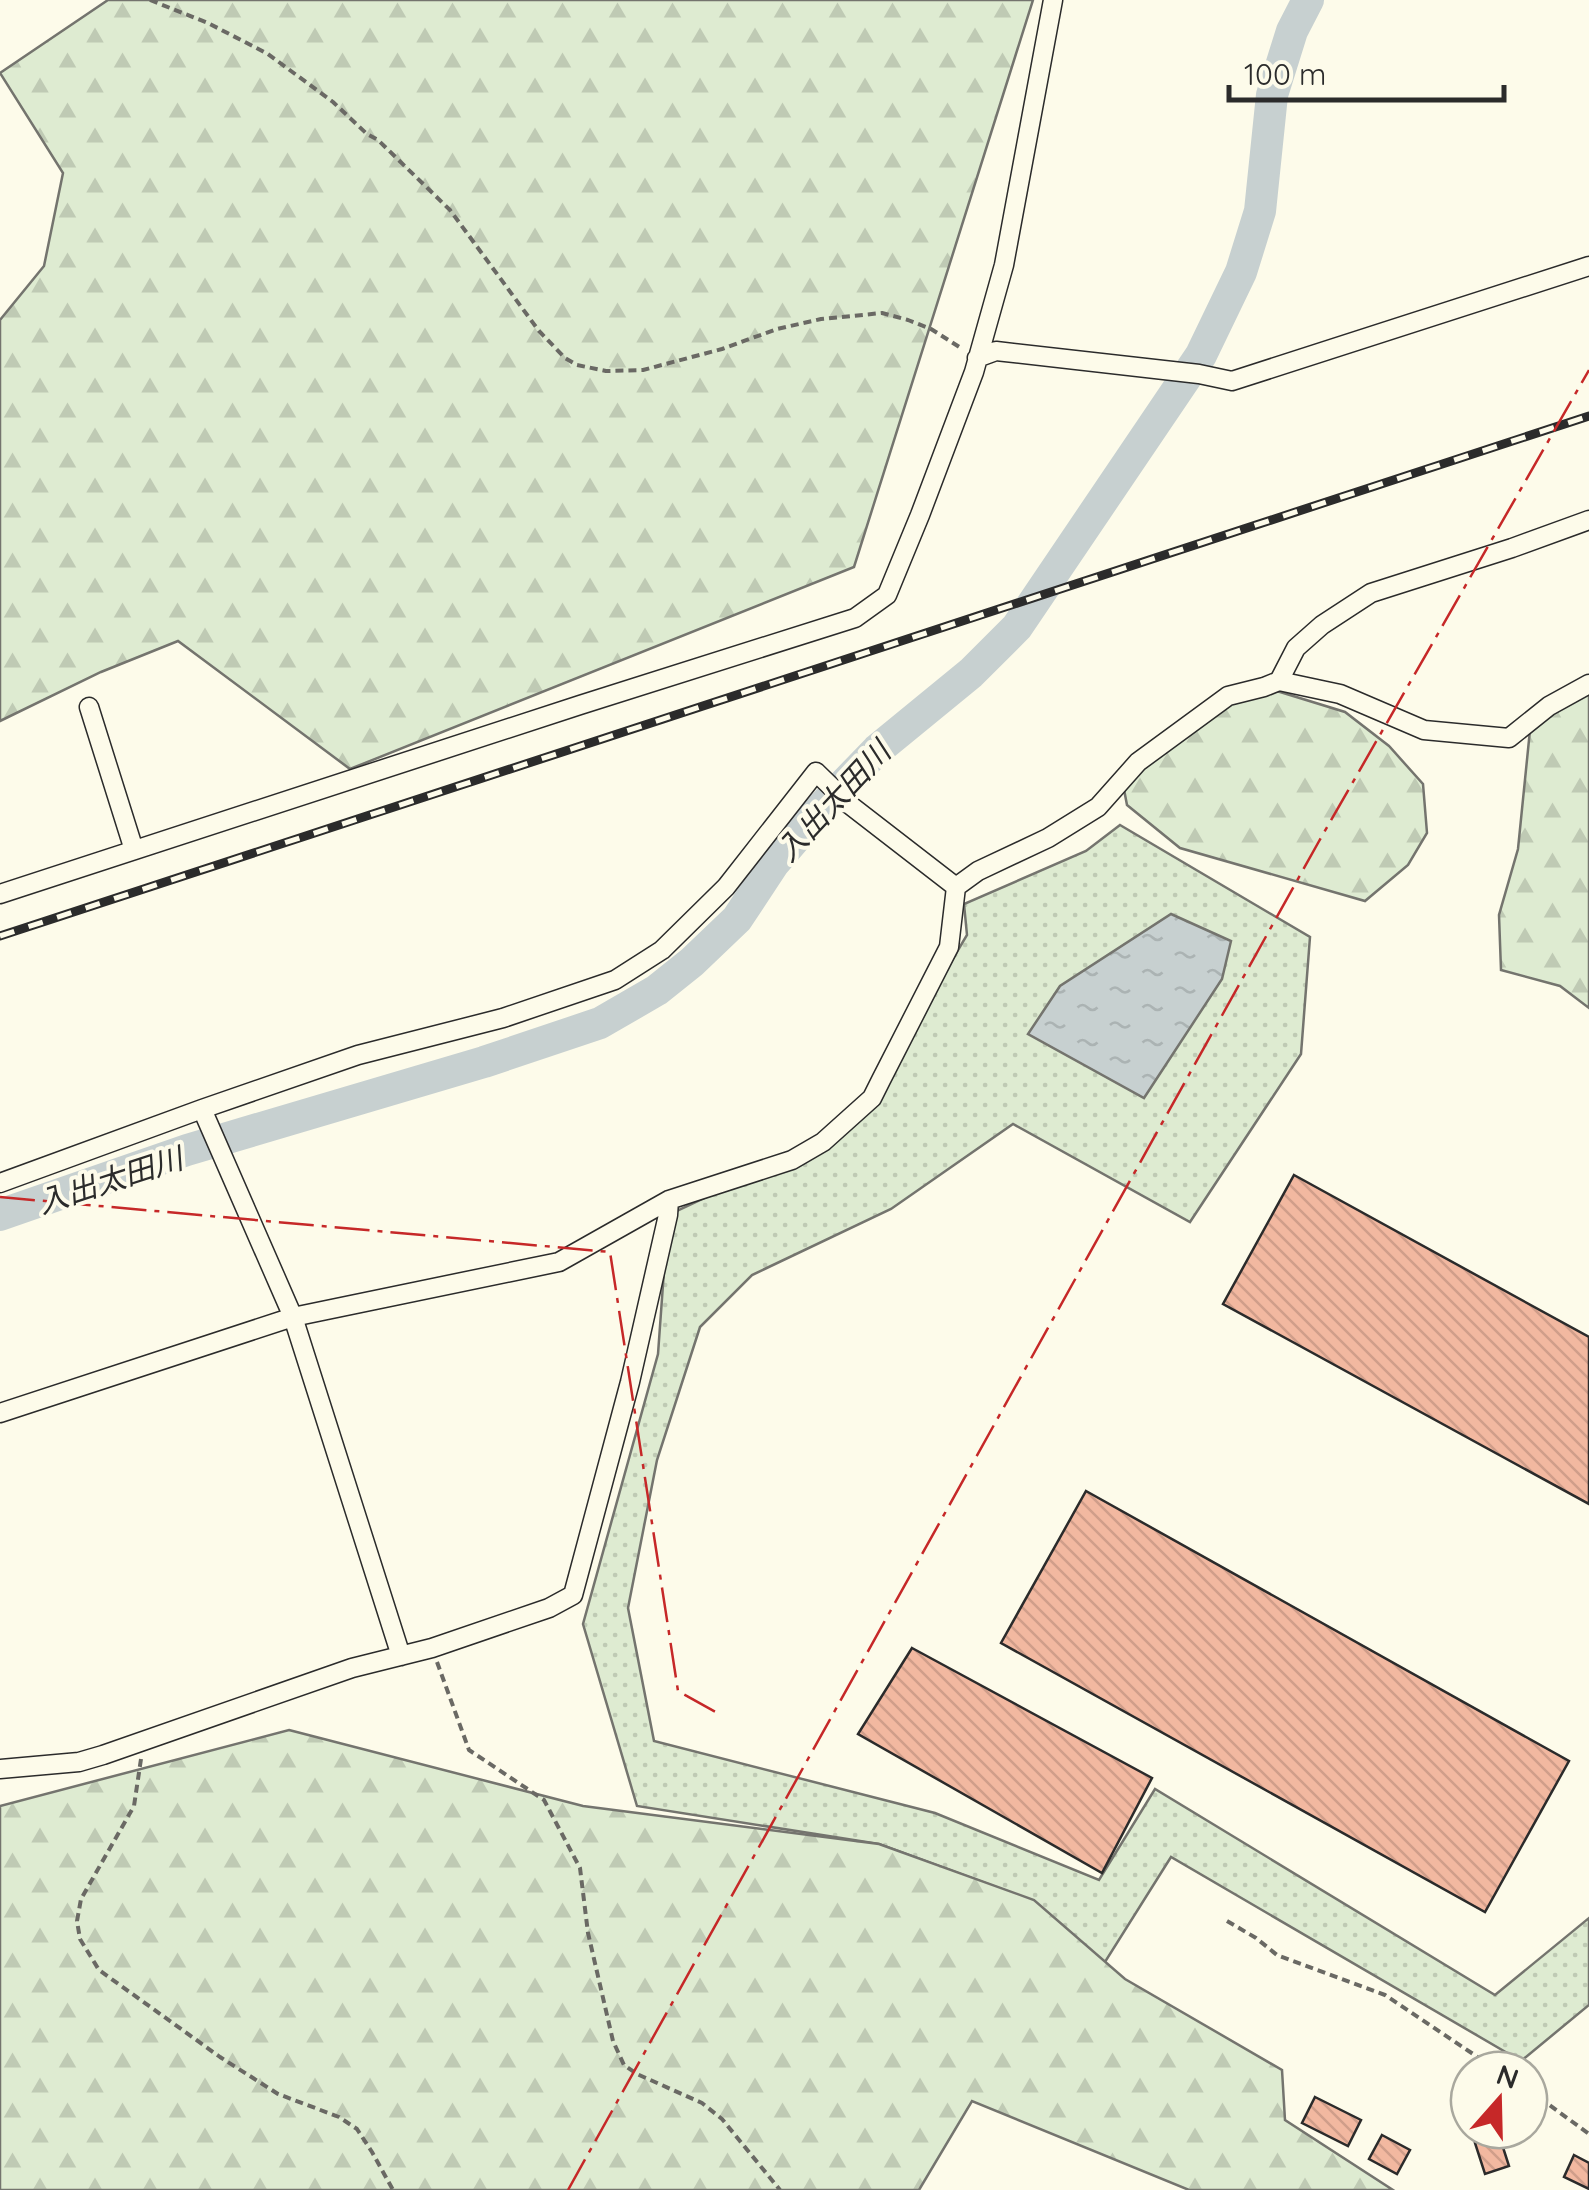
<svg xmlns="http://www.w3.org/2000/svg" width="1589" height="2190" viewBox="0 0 1589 2190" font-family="Quicksand,'Noto Sans JP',sans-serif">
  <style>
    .grass { fill: url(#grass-dots); stroke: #74746e; stroke-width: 2.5 }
    .forest { fill: url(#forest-firs); stroke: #74746e; stroke-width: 2.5 }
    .water { fill: url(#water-ripples); stroke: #74746e; stroke-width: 2.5 }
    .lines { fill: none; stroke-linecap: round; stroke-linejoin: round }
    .river { stroke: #c7d0d0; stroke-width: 32 }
    .building { fill: url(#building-back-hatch); stroke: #2b2b2b; stroke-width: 2.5 }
    .minor-casing { stroke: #2b2b2b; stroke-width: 21 }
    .path { stroke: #6a6964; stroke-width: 4; stroke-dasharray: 8 5; stroke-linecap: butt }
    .minor { stroke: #fdfbea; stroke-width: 18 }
    .rail-casing { stroke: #2b2b2b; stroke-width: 9 }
    .rail { stroke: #fdfbea; stroke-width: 5; stroke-dasharray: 15; stroke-linecap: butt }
    .power { stroke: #c62828; stroke-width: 2.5; stroke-dasharray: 35 8 5 8; stroke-linecap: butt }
    .labels { text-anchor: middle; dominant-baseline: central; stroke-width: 8; stroke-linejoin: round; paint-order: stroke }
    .water-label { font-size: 30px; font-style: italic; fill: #2b2b2b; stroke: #fdfbea }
  </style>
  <defs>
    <pattern id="grass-dots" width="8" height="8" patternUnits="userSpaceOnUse" patternTransform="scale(2.5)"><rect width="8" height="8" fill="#deebd1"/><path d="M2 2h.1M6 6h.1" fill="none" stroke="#bfcab4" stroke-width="1.8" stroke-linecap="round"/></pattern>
    <pattern id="forest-firs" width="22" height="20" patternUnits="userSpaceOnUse" patternTransform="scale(2.5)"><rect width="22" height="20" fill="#deebd1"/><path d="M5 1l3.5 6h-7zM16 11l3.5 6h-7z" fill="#bfcab4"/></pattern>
    <pattern id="water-ripples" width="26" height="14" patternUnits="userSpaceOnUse" patternTransform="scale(2.5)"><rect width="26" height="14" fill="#c7d0d0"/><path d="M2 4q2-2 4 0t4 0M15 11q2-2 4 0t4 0" fill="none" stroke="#abb3b3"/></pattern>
    <pattern id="building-back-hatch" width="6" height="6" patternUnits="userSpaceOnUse" patternTransform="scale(2.5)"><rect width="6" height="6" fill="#f2b8a0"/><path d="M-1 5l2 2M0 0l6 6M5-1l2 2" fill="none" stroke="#d09e8a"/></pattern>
  </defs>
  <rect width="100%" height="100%" fill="#fdfbea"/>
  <!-- grass -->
  <path class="grass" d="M1120 825 1310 937 1301 1054 1190 1222 1013 1124 891 1209 752 1275 700 1327 657 1460 628 1608 654 1741 935 1813 1099 1880 1155 1789 1495 1995 1589 1918V2005L1521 2061 1171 1857 1105 1962 1010 1892 879 1844 637 1806 583 1624 658 1354 668 1215 823 1142 881 1080 967 935 964 904 1086 851Z"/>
  <!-- forest -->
  <path class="forest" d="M108 0H1033L854 567 350 769 178 641 101 672 0 721V320L44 266 63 173 0 73Z
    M1264 687 1345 712 1389 746 1423 784 1427 833 1408 865 1365 901 1180 848 1127 805 1122 779 1180 722Z
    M1589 687V1008L1560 986 1501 970 1499 915 1518 849 1531 720Z
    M289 1730 583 1806 879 1844 1034 1900 1125 1979 1282 2070 1285 2120 1393 2190H1189L972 2101 919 2190H0V1806Z"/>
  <!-- water -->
  <path class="water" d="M1171 914 1231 941 1222 979 1144 1098 1028 1034 1060 986Z"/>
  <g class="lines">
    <!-- river -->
    <path class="river" d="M0 1215 187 1150 484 1062 600 1023 657 990 692 962 737 919 774 863 822 807 877 750 971 673 1017 627 1201 355 1241 272 1260 211 1272 95 1292 31 1308 0"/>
  </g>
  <!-- building -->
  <path class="building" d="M1294 1175 1589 1337V1504L1223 1304Z
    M1086 1491 1569 1761 1485 1912 1001 1643Z
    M912 1648 1152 1778 1102 1873 858 1734Z
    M1315 2097 1361 2120 1348 2146 1302 2123Z
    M1382 2135 1410 2150 1397 2174 1369 2159Z
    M1499 2135 1509 2166 1485 2174 1475 2143Z
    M1574 2155 1589 2163V2189L1564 2177Z"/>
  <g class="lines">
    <!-- minor casing -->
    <g class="minor-casing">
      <path id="minor" d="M977 358 996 351 1199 374 1232 381 1589 266
        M1279 681 1340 694 1424 730 1509 738 1549 706 1589 684
        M89 707 134 850
        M0 894 580 705 855 618 887 595 920 515 974 372 1004 265 1053 0
        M202 1109 293 1317 401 1656
        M0 1183 202 1109 358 1055 503 1018 615 980 662 950 726 887 816 772 850 805 956 887
        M0 1413 293 1317 559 1262 669 1200 792 1160 823 1142 872 1098 881 1080 949 947 956 887 978 871 1048 838 1098 807 1138 762 1228 696 1264 687 1279 681 1296 648 1322 625 1371 593 1512 548 1589 520
        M0 1769 79 1762 103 1755 352 1668 432 1648 549 1608 573 1595 630 1382 668 1215 669 1200"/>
    </g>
    <!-- path -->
    <path class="path" d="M150 0 208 23 268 54 333 102 367 134 378 140 450 210 539 331 565 358 577 365 606 371 643 370 722 349 777 329 821 319 882 313 908 320 931 329 961 348
      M437 1662 469 1750 544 1800 580 1868 588 1933 613 2041 624 2065 637 2074 702 2103 722 2119 780 2190
      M141 1759 134 1806 81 1899 77 1921 80 1939 99 1970 220 2057 278 2094 339 2117 357 2129 372 2152 393 2190
      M1227 1921 1256 1938 1277 1955 1385 1995 1497 2070
      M1529 2090 1589 2134"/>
    <!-- minor -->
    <use href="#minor" class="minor"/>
    <!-- rail casing -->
    <g class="rail-casing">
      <path id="rail" d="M0 936 1589 416"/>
    </g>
    <!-- rail -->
    <use href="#rail" class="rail"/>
    <!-- power -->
    <path class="power" d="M0 1197 610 1252 678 1691 721 1715
      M568 2190 1318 843 1589 370"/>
  </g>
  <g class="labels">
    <!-- water labels -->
    <g class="water-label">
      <text transform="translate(833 801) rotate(-47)">入出太田川</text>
      <text transform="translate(110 1180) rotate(-18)">入出太田川</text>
    </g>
  </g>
  <!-- north arrow -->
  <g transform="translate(1499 2100) rotate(20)"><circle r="48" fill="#fdfbea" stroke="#a9a89e" stroke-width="2.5"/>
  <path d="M0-8L18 38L0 25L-18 38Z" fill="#c62828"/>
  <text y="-15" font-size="28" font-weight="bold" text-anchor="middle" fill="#2b2b2b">N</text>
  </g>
  <!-- scale -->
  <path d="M1229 85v15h275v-15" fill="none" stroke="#2b2b2b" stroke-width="5"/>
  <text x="1244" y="85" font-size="30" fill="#2b2b2b" stroke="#fdfbea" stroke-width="8" paint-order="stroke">100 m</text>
</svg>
